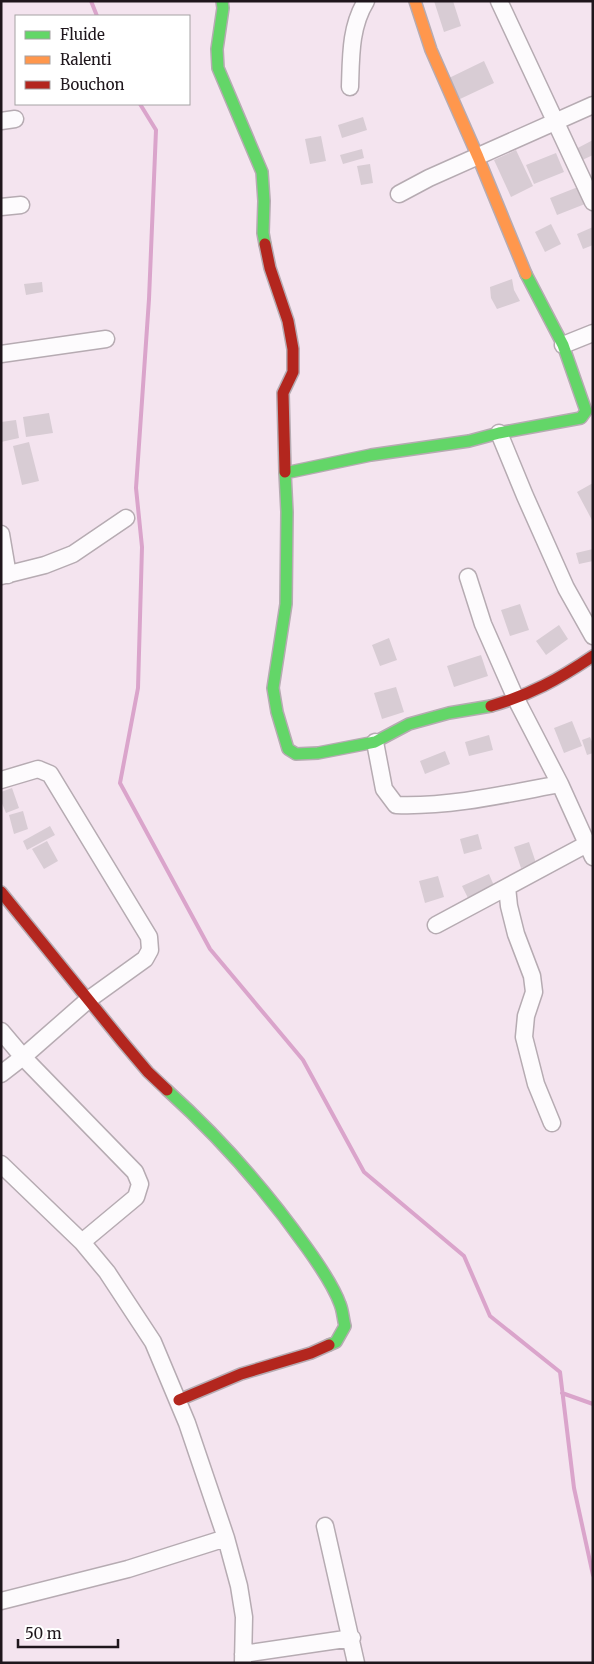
<svg xmlns="http://www.w3.org/2000/svg" width="594" height="1664" viewBox="0 0 594 1664" font-family="Merriweather,serif">
  <style>
    .lines { fill: none; stroke-linecap: round; stroke-linejoin: round }
    .stream { stroke: #daa4cb; stroke-width: 4 }
    .building { fill: #d8ccd4 }
    .street-casing { stroke: #b6abb2; stroke-width: 19 }
    .fast-casing { stroke: #b6abb2; stroke-width: 14 }
    .slow-casing { stroke: #b6abb2; stroke-width: 14 }
    .jam-casing { stroke: #b6abb2; stroke-width: 14 }
    .street { stroke: #fdfbfd; stroke-width: 16 }
    .fast { stroke: #63d668; stroke-width: 11 }
    .slow { stroke: #ff974d; stroke-width: 11 }
    .jam { stroke: #b3261e; stroke-width: 11 }
  </style>
  <rect width="100%" height="100%" fill="#f4e4ef"/>
  <g class="lines">
    <!-- stream -->
    <path class="stream" d="M91 1 97 16
      M140 104 156 130 149 299 136 488 142 547 138 688 120 783 210 949 303 1060 364 1172 464 1256 490 1316 560 1372 574 1488 593 1575
      M562 1393 593 1404"/>
  </g>
  <!-- building -->
  <path class="building" d="M434 1H453L461 26 444 32Z
    M484 61 494 83 460 99 449 78Z
    M363 117 367 130 342 138 338 125Z
    M321 136 326 161 310 164 305 139Z
    M593 140V155L578 162 572 151Z
    M362 149 364 158 343 164 340 155Z
    M516 150 533 186 511 197 494 160Z
    M556 153 564 172 534 184 526 165Z
    M370 164 373 183 361 185 357 166Z
    M578 187 585 204 557 215 550 198Z
    M551 224 561 244 545 252 535 232Z
    M593 227V245L583 249 577 234Z
    M512 279 514 290 520 301 497 309 491 298 490 287Z
    M42 282 43 292 26 295 24 284Z
    M49 413 53 433 26 437 23 417Z
    M16 420 19 438 1 442V422Z
    M29 442 39 481 22 485 13 446Z
    M593 483V522L577 492Z
    M593 549V561L579 564 576 553Z
    M520 604 529 630 510 636 501 610Z
    M559 625 568 639 546 655 536 641Z
    M389 638 397 660 380 666 372 645Z
    M481 655 488 676 454 687 447 666Z
    M396 687 404 712 382 719 374 693Z
    M572 721 582 746 564 753 554 728Z
    M489 735 493 750 469 756 465 742Z
    M590 737 593 744V753L587 755 582 740Z
    M445 751 450 764 425 774 420 761Z
    M12 788 19 808 6 813 1 801V792Z
    M23 811 28 829 14 834 9 815Z
    M50 826 55 835 27 850 23 841Z
    M478 834 482 849 464 854 460 839Z
    M47 841 58 861 44 869 32 849Z
    M529 842 536 863 521 868 514 847Z
    M489 874 495 888 469 900 462 886Z
    M438 876 444 897 425 903 419 881Z"/>
  <g class="lines">
    <!-- street casing -->
    <g class="street-casing">
      <path id="street" d="M499 1 593 202
        M350 87C351 57 350 27 366 1
        M1 121 15 119
        M399 194 429 178 593 105
        M1 207 21 205
        M563 345 593 333
        M1 354 106 339
        M499 433 525 496 566 588 593 636
        M1 534 8 575
        M1 576 45 565 73 554 126 518
        M468 577 483 624 516 699 560 784 593 857
        M375 742 384 789 396 805C451 807 506 794 560 784
        M1 780 38 769 50 774 149 937 150 950 145 959 88 1000 23 1057 1 1074
        M507 887 509 906 516 934 532 976 534 992 526 1016 524 1037 536 1084 552 1123
        M436 925 587 844 593 843
        M1 1031 23 1057 135 1172 140 1184 136 1197 82 1242
        M1 1164 82 1242 107 1272 153 1342 187 1423 226 1538 239 1586 244 1617 243 1663
        M325 1526 356 1663
        M1 1601 128 1569 226 1538
        M243 1654 352 1638"/>
    </g>
    <!-- fast casing -->
    <g class="fast-casing">
      <path id="fast" d="M222 1 223 8 217 49 218 68 262 172 264 201 263 233 265 244
        M285 472 287 512 286 604 273 688 277 712 288 749 296 754 318 753 375 742 409 724 449 713 491 706
        M285 473 371 455 469 441 499 433 581 418 586 411 563 345 526 274
        M167 1090C219 1137 266 1190 307 1248 317 1262 334 1287 340 1304 343 1311 343 1319 345 1326L336 1342 329 1345"/>
    </g>
    <!-- slow casing -->
    <g class="slow-casing">
      <path id="slow" d="M415 1 431 50 478 157 526 274"/>
    </g>
    <!-- jam casing -->
    <g class="jam-casing">
      <path id="jam" d="M265 244 270 268 288 321 293 349V372L283 393 285 472
        M491 706C530 695 559 679 593 656
        M1 892 121 1040 148 1072 167 1090
        M179 1400 241 1374 311 1353 329 1345"/>
    </g>
    <!-- street -->
    <use href="#street" class="street"/>
    <!-- fast -->
    <use href="#fast" class="fast"/>
    <!-- slow -->
    <use href="#slow" class="slow"/>
    <!-- jam -->
    <use href="#jam" class="jam"/>
  </g>
  <!-- border -->
  <rect width="594" height="1664" fill="none" stroke="#1f161c" stroke-width="5"/>
  <!-- legend -->
  <rect x="15" y="15" width="175" height="90" fill="#ffffff" stroke="#a5a2a4"/>
  <rect x="25" y="31" width="25" height="8" fill="#63d668" stroke="#a5a2a4"/>
  <text x="60" y="40" font-size="15" fill="#1f161c">Fluide</text>
  <rect x="25" y="56" width="25" height="8" fill="#ff974d" stroke="#a5a2a4"/>
  <text x="60" y="65" font-size="15" fill="#1f161c">Ralenti</text>
  <rect x="25" y="81" width="25" height="8" fill="#b3261e" stroke="#a5a2a4"/>
  <text x="60" y="90" font-size="15" fill="#1f161c">Bouchon</text>
  <!-- scale -->
  <path d="M18 1639v8h100v-8" fill="none" stroke="#1f161c" stroke-width="2.5"/>
  <text x="25" y="1639" font-size="15" fill="#1f161c" stroke="#ffffff" stroke-width="4" paint-order="stroke">50 m</text>
</svg>
